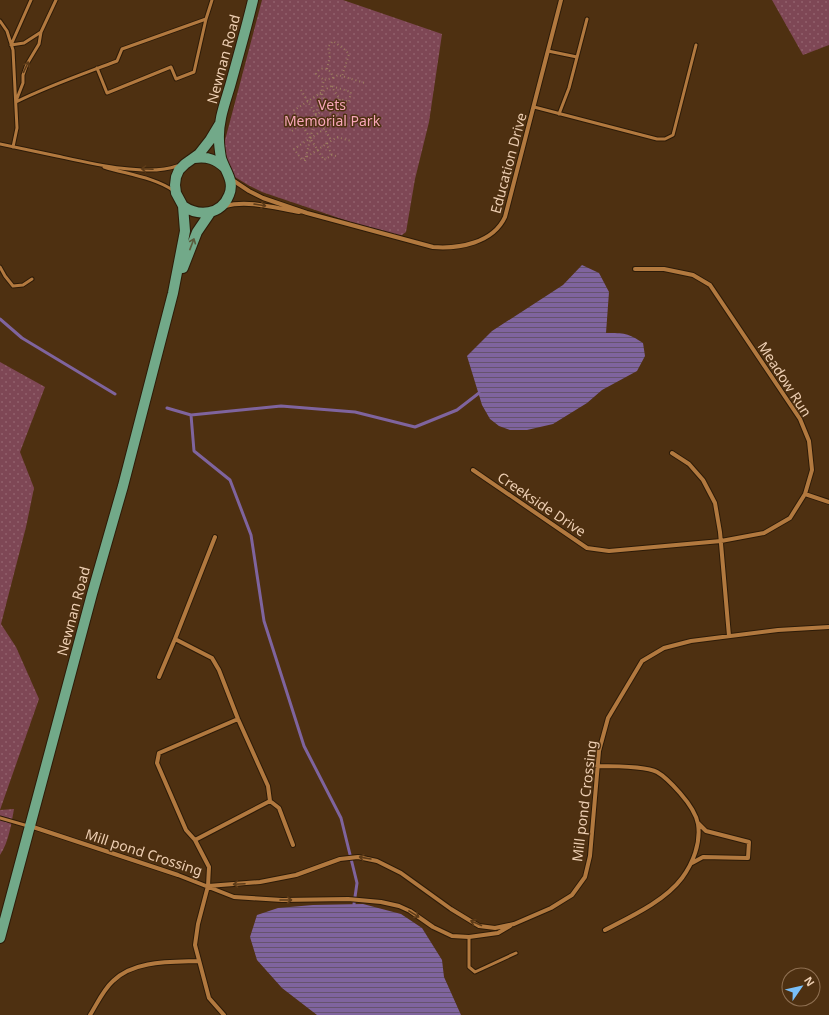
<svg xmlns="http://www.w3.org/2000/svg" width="829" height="1015" viewBox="0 0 829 1015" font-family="'Noto Sans',sans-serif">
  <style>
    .park { fill: url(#park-dots) }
    .water { fill: url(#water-rules) }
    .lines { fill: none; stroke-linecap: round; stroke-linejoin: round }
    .stream { stroke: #7f649e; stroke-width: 3 }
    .service-casing { stroke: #2d1b08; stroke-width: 5 }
    .minor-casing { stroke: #2d1b08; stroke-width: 6 }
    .primary-casing { stroke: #2d1b08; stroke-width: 12 }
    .path { stroke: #9b7d5f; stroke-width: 2; stroke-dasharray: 1 3; stroke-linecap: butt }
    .service { stroke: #b2793f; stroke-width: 3 }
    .minor { stroke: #b2793f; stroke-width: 4 }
    .primary { stroke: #72a989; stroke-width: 10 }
    .oneway { stroke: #5d3b18 }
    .oneway2 { stroke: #5b5a3b }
    .labels { text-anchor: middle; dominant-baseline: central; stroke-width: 3; stroke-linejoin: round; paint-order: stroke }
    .street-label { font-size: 14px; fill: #edceb2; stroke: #4e3011 }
    .park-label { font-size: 14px; fill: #f8a7b9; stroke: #4e3011 }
  </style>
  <defs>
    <pattern id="park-dots" width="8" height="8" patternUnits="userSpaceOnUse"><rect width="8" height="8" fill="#7e4755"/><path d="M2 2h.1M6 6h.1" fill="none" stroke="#91606b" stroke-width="1.8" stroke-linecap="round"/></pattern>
    <pattern id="water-rules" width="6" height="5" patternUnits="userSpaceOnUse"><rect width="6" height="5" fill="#7f649e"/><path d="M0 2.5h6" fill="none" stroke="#66536f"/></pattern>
  </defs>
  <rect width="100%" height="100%" fill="#4e3011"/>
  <!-- park -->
  <path class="park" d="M262 0H343L442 34 429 122 415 179 406 232 398 238 262 192 248 185 235 177 228 166 224 144Z
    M772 0H829V45L803 55Z
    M0 362 45 387 20 452 34 488 26 527 1 624 16 647 39 699 0 810 14 809C11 825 9 841 0 855Z"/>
  <!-- water -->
  <path class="water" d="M582 265 599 273 609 292 606 333C624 333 628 333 643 343L645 356 637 371 602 390 587 403 553 424 527 430H510L499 426 490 419 482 405 467 356 492 331 563 285Z
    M363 904 401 914 422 928 442 960 444 977 461 1015H317L282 988 257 960 250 937 257 915 278 908 313 905Z"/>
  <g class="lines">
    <!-- stream -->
    <path class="stream" d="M0 319 22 338 115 394
      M167 408 191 415 281 406 355 412 415 427 457 410 479 393
      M191 415 194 451 230 480 251 535 264 621 304 746 341 818 357 883 354 904"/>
    <!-- service casing -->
    <g class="service-casing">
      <path id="service" d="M206 19 212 0
        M0 21 7 31 13 50 17 128 13 147
        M11 45 31 0
        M11 45 24 43 41 32
        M548 51 577 57
        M16 101 23 83V75L27 64 39 44 41 32 56 0
        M16 102C48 86 83 74 117 61L122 49 206 19 194 72 176 79 171 67 107 93 97 68
        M534 107 657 139H665L673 135 696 45
        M559 114 569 88 587 19
        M0 144C19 148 38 152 57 156 89 163 147 177 177 166
        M104 167C126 174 154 177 174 191
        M0 267 5 276 13 286 23 285 32 279
        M0 818 28 826
        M469 937V967L475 972 516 953"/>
    </g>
    <!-- minor casing -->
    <g class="minor-casing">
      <path id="minor" d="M231 179 249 191 263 198 307 213 433 247C459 249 493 243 505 217L561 0
        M225 206C249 200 275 208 299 212
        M672 453 689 464 703 480 715 503 720 532 729 636
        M473 470 587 548 609 551 721 541 764 533 790 518 805 494 812 470 809 441 800 419 710 285 693 275 664 269H635
        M805 494 829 502
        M215 537 175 639 212 658 219 670 238 719 268 786 270 801 195 840 209 867 208 886 198 924 195 945 209 998 224 1015
        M159 677 175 639
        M597 766C611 766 646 766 657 772 666 777 673 785 680 793 687 801 696 813 698 824 701 843 693 863 682 878 665 901 630 917 605 930
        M270 801 279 808 293 845
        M30 826 178 875 234 897 282 900 348 899 381 902 399 906 410 911 433 927 452 936 469 937 498 933 510 926
        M195 840 186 830 157 763 159 753 238 719
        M692 863 703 857 748 858 749 842 706 831 698 823
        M208 886 260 882 296 875 340 859 358 857 377 861 401 873 451 909 479 926 495 928 514 924 551 908 572 895 585 877 590 856 599 751 608 718 642 661 664 648 691 641 778 630 829 627
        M90 1015C97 1004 103 990 113 981 134 960 171 962 199 961"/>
    </g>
    <!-- primary casing -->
    <g class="primary-casing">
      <path id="primary" d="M194 158C207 156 216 159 225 168
        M183 206C199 217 221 215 229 195 235 181 225 171 221 158 220 152 219 146 219 140 218 121 225 103 230 86 238 57 246 29 253 0
        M183 268 197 232 210 213
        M0 938 92 594 123 486 173 293 185 231 183 206 176 193 175 185 176 177 179 170 185 164 199 154 210 140 219 125"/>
    </g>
    <!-- path -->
    <path class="path" d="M327 69 330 56 328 47 333 41 344 49 349 54 342 76
      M333 78 338 75 365 83
      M331 86 340 99 335 122 294 149 302 160 337 137 351 141
      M331 86 293 111 324 160 332 155 336 156
      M301 90 331 140
      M322 94 334 121
      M335 122 354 126
      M292 131 340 99 349 102 351 92 331 86
      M326 143 332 155
      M305 161 324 80 333 78C332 69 321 64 316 74L324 80"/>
    <!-- service -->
    <use href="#service" class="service"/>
    <!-- minor -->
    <use href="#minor" class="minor"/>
    <!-- primary -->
    <use href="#primary" class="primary"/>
  </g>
  <!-- one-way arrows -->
  <defs><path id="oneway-shaft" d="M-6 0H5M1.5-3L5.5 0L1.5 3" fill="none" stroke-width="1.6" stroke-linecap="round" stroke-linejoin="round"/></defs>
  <g class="oneway">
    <use href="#oneway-shaft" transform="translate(26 67) rotate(-65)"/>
    <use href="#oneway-shaft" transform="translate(147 169) rotate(-177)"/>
    <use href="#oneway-shaft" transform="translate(260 205) rotate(9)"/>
    <use href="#oneway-shaft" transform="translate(365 858) rotate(-170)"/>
    <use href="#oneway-shaft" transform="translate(239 884) rotate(177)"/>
    <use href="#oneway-shaft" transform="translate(286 900)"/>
    <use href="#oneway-shaft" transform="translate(414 914) rotate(32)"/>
    <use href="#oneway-shaft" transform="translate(476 923) rotate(-156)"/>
  </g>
  <use class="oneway2" href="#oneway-shaft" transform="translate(192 244) rotate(-69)"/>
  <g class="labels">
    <!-- street labels -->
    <g class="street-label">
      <text transform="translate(223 59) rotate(-75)">Newnan Road</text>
      <text transform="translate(508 163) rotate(-75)">Education Drive</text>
      <text transform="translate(785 379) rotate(57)">Meadow Run</text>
      <text transform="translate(542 504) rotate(34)">Creekside Drive</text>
      <text transform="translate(73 611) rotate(-75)">Newnan Road</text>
      <text transform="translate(584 801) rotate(-83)">Mill pond Crossing</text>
      <text transform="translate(144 852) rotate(18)">Mill pond Crossing</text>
    </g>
    <!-- park labels -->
    <g class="park-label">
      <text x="332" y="104">Vets<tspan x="332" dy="16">Memorial Park</tspan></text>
    </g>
  </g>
  <!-- north arrow -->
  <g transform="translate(801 987) rotate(56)"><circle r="19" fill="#4e3011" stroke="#8e6f51"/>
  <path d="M0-3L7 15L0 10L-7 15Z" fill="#79bff8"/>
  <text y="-6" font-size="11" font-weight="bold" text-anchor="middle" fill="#edceb2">N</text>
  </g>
</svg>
